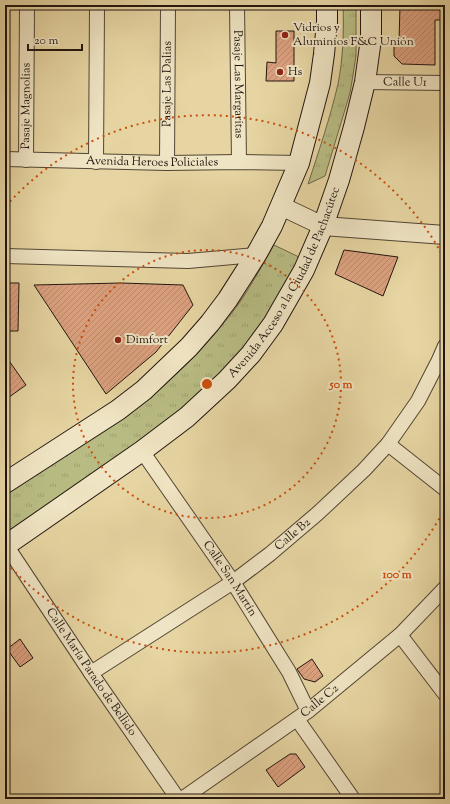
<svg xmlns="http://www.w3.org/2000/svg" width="450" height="804" viewBox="0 0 450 804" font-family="'Sorts Mill Goudy',serif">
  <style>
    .grass { fill: url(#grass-tufts); stroke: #6c684a }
    .building { fill: url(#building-hatch); stroke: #211510 }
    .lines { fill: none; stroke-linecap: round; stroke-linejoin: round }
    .minor-casing { stroke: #524534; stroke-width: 16 }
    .tertiary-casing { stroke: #524534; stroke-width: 20 }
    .secondary-casing { stroke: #211510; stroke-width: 22 }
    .minor { stroke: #efe4c3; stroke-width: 14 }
    .tertiary { stroke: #efe4c3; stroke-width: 18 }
    .secondary { stroke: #efe4c3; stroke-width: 20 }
    .ring { fill: none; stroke: #ca4f0d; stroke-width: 2; stroke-dasharray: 2 4 }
    .poi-dot { fill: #8f2418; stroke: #efe4c3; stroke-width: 1.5 }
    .labels { text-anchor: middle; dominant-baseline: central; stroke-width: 4; stroke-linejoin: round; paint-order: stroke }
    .poi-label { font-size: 12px; fill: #211510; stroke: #efe4c3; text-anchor: start }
    .street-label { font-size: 12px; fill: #211510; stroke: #efe4c3 }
    .centre { fill: #ca4f0d; stroke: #efe4c3; stroke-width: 2 }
    .ring-label { font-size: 12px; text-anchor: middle; font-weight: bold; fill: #ca4f0d; stroke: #efe4c3; stroke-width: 4; stroke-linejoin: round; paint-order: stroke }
  </style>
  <defs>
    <pattern id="grass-tufts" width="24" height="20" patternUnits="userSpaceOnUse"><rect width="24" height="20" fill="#b8bc83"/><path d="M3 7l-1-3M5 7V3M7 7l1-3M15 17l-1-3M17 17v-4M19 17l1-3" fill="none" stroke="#9ea170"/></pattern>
    <pattern id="building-hatch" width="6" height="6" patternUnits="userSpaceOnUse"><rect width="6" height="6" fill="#dca17f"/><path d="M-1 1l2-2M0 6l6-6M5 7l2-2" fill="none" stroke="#bc8a6d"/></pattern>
  </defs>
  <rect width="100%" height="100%" fill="#e6d5a2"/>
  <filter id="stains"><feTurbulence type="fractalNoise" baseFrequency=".005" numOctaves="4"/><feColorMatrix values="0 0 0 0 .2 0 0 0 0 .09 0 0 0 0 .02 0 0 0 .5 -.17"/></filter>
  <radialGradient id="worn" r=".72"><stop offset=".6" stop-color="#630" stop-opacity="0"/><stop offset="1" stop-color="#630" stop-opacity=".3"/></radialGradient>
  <!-- grass -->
  <path class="grass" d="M343 5H356V55L353 75 350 93 325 176 308 184C319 151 330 118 338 84 343 59 344 31 343 5Z
    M274 245 301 258 253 338 184 412 5 537V495C34 476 64 456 93 436 114 422 135 409 155 393 187 366 216 335 240 302 252 284 263 264 274 245Z"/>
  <!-- building -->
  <path class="building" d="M400 5H444V20H435V65L402 64 394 56V42H399Z
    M276 31H294V81H266L267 62 276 63Z
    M344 250 398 257 383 296 335 274Z
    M5 283H19L18 331H5Z
    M121 283 183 285 193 305 156 352 106 394 34 285Z
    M5 355 26 385 5 400Z
    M20 639 33 658 20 667 7 649Z
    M312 659 323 676 315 682 304 679 297 669Z
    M290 754H296L305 767 278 787 266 770Z"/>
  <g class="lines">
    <!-- minor casing -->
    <g class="minor-casing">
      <g id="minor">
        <path id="s1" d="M237 5 239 162"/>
        <path id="s2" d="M365 82 445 83"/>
        <path id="s3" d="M5 159 167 163 239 162 299 163"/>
        <path id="s4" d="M26 160 27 5"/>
        <path d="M96 162 97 5"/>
        <path id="s5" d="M167 163 168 5"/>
        <path d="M5 256 188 261 256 255"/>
        <path d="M388 444 445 489"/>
        <path id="s6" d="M142 451 233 582 289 672 308 711"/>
        <path id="s7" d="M6 545 91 673 178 799"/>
        <path d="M400 635 445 694"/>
        <path id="s8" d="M91 673 233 582 270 554 317 514 364 470 388 444 418 401 439 360 445 346"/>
        <path d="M297 719 353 799"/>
        <path id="s9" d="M182 799 308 711 400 635 445 588"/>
      </g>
    </g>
    <!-- tertiary casing -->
    <g class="tertiary-casing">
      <path id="tertiary" d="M281 206 323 226 445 235"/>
    </g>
    <!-- secondary casing -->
    <g class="secondary-casing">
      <g id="secondary">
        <path d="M5 483 118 410 144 390 189 347 210 323 228 299 256 255 272 226 299 163 320 83 324 54 327 22V5"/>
        <path id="s10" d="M5 546 142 451 187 417 227 380 251 354 273 324 304 270 323 226 339 180 354 127 365 82 371 39V5"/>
      </g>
    </g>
    <!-- minor -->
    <use href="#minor" class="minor"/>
    <!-- tertiary -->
    <use href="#tertiary" class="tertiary"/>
    <!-- secondary -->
    <use href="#secondary" class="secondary"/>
  </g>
  <!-- distance rings -->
  <g class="ring">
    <circle cx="207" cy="384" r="134"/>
    <path d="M445 508A268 268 0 0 1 6 562M6 206A268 268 0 0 1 445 260"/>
  </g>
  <!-- markers -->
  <g class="poi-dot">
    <circle cx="285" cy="35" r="4"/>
    <circle cx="280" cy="72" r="4"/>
    <circle cx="118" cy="340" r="4"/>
  </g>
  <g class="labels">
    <!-- poi labels -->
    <g class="poi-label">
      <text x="293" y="28">Vidrios y<tspan x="293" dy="14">Aluminios F&amp;C Unión</tspan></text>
      <text x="288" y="72">Hs</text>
      <text x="126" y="340">Dimfort</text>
    </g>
    <!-- street labels -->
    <g class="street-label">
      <text stroke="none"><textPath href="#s2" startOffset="40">Calle U1</textPath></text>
      <text stroke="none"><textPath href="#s5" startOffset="79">Pasaje Las Dalias</textPath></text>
      <text stroke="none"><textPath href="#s1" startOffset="79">Pasaje Las Margaritas</textPath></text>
      <text stroke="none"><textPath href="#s4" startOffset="54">Pasaje Magnolias</textPath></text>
      <text stroke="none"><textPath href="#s3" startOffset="147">Avenida Heroes Policiales</textPath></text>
      <text stroke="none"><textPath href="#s10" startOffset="392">Avenida Acceso a la Ciudad de Pachacútec</textPath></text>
      <text stroke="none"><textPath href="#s8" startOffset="245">Calle B2</textPath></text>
      <text stroke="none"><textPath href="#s6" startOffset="155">Calle San Martín</textPath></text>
      <text stroke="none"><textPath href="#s7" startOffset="153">Calle María Parado de Bellido</textPath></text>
      <text stroke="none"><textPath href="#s9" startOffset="169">Calle C2</textPath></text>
    </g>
  </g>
  <circle cx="207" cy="384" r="6" class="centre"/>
  <g class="ring-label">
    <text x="341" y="388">50 m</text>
    <text x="397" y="578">100 m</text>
  </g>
  <!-- margin -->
  <rect width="450" height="804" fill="none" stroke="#e6d5a2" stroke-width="20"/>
  <rect x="6" y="6" width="438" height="792" fill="none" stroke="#211510" stroke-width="2"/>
  <rect x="10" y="10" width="430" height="784" fill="none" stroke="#211510"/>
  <!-- scale -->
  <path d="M28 44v6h54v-6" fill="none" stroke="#211510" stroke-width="2"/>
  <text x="34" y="44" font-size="12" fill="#211510" stroke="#efe4c3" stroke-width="3" paint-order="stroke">20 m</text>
  <rect width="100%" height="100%" filter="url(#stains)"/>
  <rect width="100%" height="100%" fill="url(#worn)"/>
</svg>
